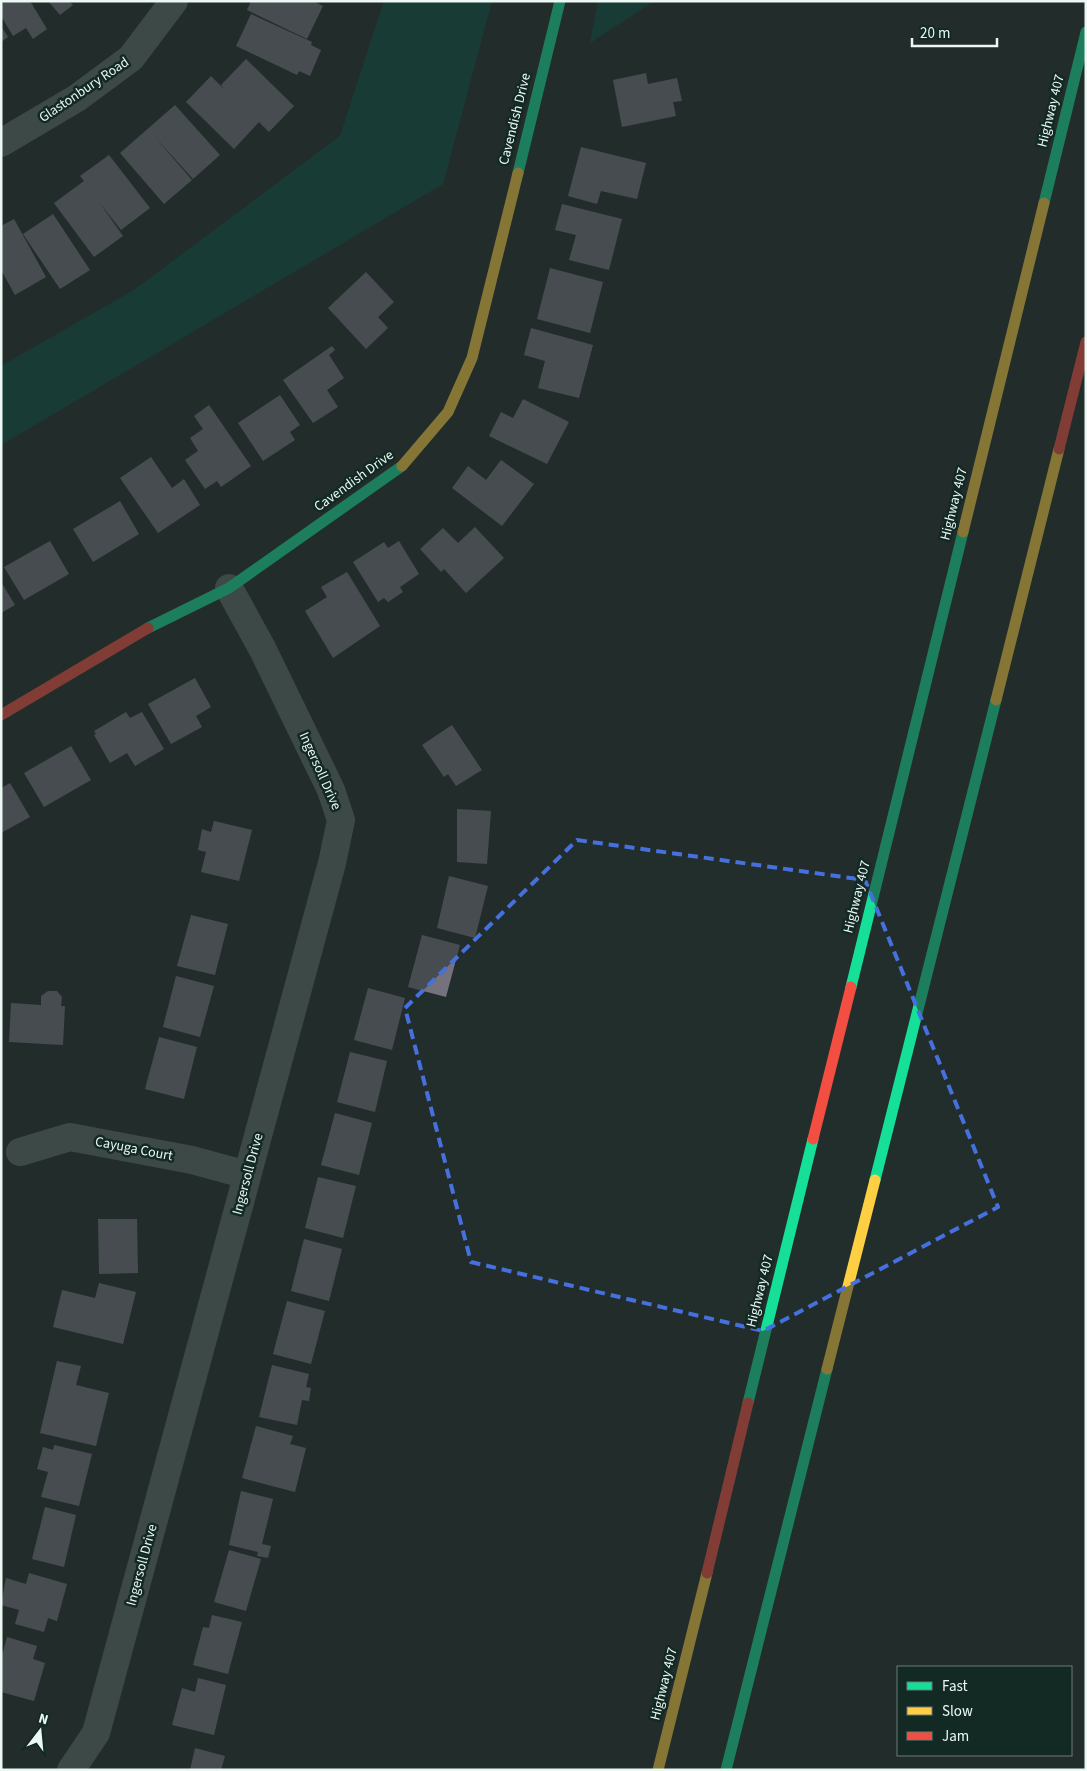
<svg xmlns="http://www.w3.org/2000/svg" width="1087" height="1771" viewBox="0 0 1087 1771" font-family="'Source Sans 3',sans-serif">
  <style>
    .green { fill: #0d4c41 }
    .building { fill: #74727c }
    .lines { fill: none; stroke-linecap: round; stroke-linejoin: round }
    .street { stroke: #5e6a67; stroke-width: 28 }
    .fast { stroke: #16e098; stroke-width: 11 }
    .slow { stroke: #ffcf43; stroke-width: 11 }
    .jam { stroke: #f24e42; stroke-width: 11 }
    .marked { fill: none; stroke: #4670de; stroke-width: 4; stroke-dasharray: 10 6; stroke-linejoin: round }
    .labels { text-anchor: middle; dominant-baseline: central; stroke-width: 5; stroke-linejoin: round; paint-order: stroke }
    .street-label { font-size: 14px; fill: #ebf8f4; stroke: #132924 }
  </style>
  <rect width="100%" height="100%" fill="#222e2b"/>
  <!-- green -->
  <path class="green" d="M384 1H492L443 184 1 445V366L134 290 340 136Z
    M598 1H654L590 43Z"/>
  <!-- building -->
  <path class="building" d="M1 1H30L47 29 33 39 26 28 13 36 1 16Z
    M48 1H69L73 5 60 15Z
    M251 1H313L323 6 307 39 247 10Z
    M251 14 312 42 311 45 321 50 310 76 299 71 297 75 236 46Z
    M1 26 8 37 1 42Z
    M246 59 294 106 269 132 259 122 234 149 186 102 211 76 225 90 221 85Z
    M646 73 648 84 677 78 682 101 673 102 676 116 622 127 613 80Z
    M175 105 220 155 193 179 154 136 192 180 164 204 120 153Z
    M581 147 646 163 637 199 601 191 597 204 568 196Z
    M109 155 150 208 121 230 99 202 123 236 94 257 54 203 84 181 80 176Z
    M562 204 622 219 609 270 569 260 576 235 555 230Z
    M53 214 90 270 60 289 23 234Z
    M14 219 46 277 15 295 1 270V226Z
    M550 268 603 282 590 333 537 319Z
    M366 272 394 302 378 317 388 328 366 349 328 308Z
    M531 328 593 345 579 398 538 388 545 361 524 355Z
    M332 346 335 350 329 355 344 378 327 390 338 407 313 423 283 380Z
    M280 395 300 425 290 432 295 440 263 461 238 423Z
    M523 399 569 422 547 464 489 436 501 412 513 418Z
    M209 405 251 466 221 487 217 481 205 489 185 460 198 451 190 438 203 429 194 416Z
    M151 457 172 488 184 479 200 505 158 533 120 478Z
    M501 460 534 484 502 526 452 488 468 466 486 480Z
    M120 501 139 534 93 562 73 529Z
    M475 527 504 558 466 593 444 569 441 572 420 549 443 528 458 543Z
    M50 541 69 574 24 600 4 567Z
    M399 541 419 574 400 587 403 592 388 602 384 598 378 602 353 562 384 542 388 548Z
    M347 572 380 626 333 658 305 611 327 597 321 587Z
    M1 582 15 605 1 613Z
    M195 678 211 707 196 716 202 727 171 744 148 704Z
    M126 712 130 718 142 712 164 749 135 766 127 753 110 763 94 735 96 734 94 731Z
    M452 725 482 770 456 786 448 774 444 777 422 745Z
    M71 746 91 780 44 807 24 773Z
    M10 783 30 817 1 833V788Z
    M457 809 491 811 487 864 457 862Z
    M214 821 252 830 239 881 201 872 206 852 198 850 202 829 211 832Z
    M449 876 488 886 475 938 437 928Z
    M191 915 228 924 215 975 177 966Z
    M422 935 460 945 446 997 408 987Z
    M176 976 214 986 200 1037 163 1027Z
    M368 988 405 998 392 1050 354 1040Z
    M48 991H57L62 997 61 1006H65L63 1045 9 1042 11 1003 41 1005V996Z
    M159 1037 197 1047 184 1099 145 1089Z
    M350 1052 387 1061 375 1112 337 1102Z
    M335 1113 372 1123 359 1175 321 1165Z
    M318 1177 356 1186 343 1238 305 1228Z
    M98 1219H137L138 1273 99 1274Z
    M304 1239 342 1249 329 1301 291 1291Z
    M99 1283 136 1292 123 1344 53 1327 62 1290 95 1298Z
    M287 1301 325 1311 311 1364 273 1354Z
    M57 1361 81 1366 76 1385 109 1393 96 1446 40 1433Z
    M272 1365 309 1374 306 1387 311 1388 309 1401 302 1400 297 1425 259 1417Z
    M256 1426 293 1436 290 1444 306 1448 295 1492 242 1478Z
    M54 1445 92 1454 79 1506 41 1497 48 1472 37 1469 43 1447 53 1450Z
    M241 1491 273 1499 262 1544 271 1546 268 1558 257 1556 258 1552 229 1545Z
    M45 1507 76 1515 64 1567 32 1559Z
    M229 1550 261 1559 246 1611 214 1602Z
    M29 1573 67 1584 57 1621 48 1618 44 1632 15 1624 19 1610 1 1605 6 1578 26 1584Z
    M212 1615 242 1622 228 1674 193 1665 203 1627 209 1628Z
    M7 1637 37 1646 33 1659 45 1663 34 1701 1 1692V1651L3 1652Z
    M198 1678 226 1685 214 1735 172 1725 182 1688 195 1692Z
    M195 1748 225 1756 221 1770H190Z"/>
  <g class="lines">
    <!-- street -->
    <path class="street" d="M1 143 77 98 131 58 174 1
      M20 1152 70 1137 192 1160 247 1175
      M71 1770 96 1733 332 863 341 820 331 790 263 650 229 588"/>
    <!-- fast -->
    <path class="fast" d="M518 173 560 1
      M1044 203 1086 32
      M148 628 229 588 402 466
      M851 987 963 532
      M875 1180 996 700
      M748 1403 813 1139
      M726 1770 827 1369"/>
    <!-- slow -->
    <path class="slow" d="M402 466 448 412 472 358 518 173
      M963 532 1044 203
      M996 700 1059 449
      M827 1369 875 1180
      M658 1770 707 1573"/>
    <!-- jam -->
    <path class="jam" d="M1059 449 1086 342
      M1 715 148 628
      M813 1139 851 987
      M707 1573 748 1403"/>
  </g>
  <!-- marked area -->
  <path d="M0 0H1087V1771H0ZM577 840 865 880 998 1207 763 1331 471 1262 405 1008Z" fill="#222e2b" fill-opacity=".55" fill-rule="evenodd"/>
  <path class="marked" d="M577 840 865 880 998 1207 763 1331 471 1262 405 1008Z"/>
  <g class="labels">
    <!-- street labels -->
    <g class="street-label">
      <text transform="translate(84 90) rotate(-34)">Glastonbury Road</text>
      <text transform="translate(1051 111) rotate(-76)">Highway 407</text>
      <text transform="translate(515 119) rotate(-76)">Cavendish Drive</text>
      <text transform="translate(354 481) rotate(-36)">Cavendish Drive</text>
      <text transform="translate(954 504) rotate(-76)">Highway 407</text>
      <text transform="translate(320 771) rotate(66)">Ingersoll Drive</text>
      <text transform="translate(857 897) rotate(-76)">Highway 407</text>
      <text transform="translate(134 1149) rotate(11)">Cayuga Court</text>
      <text transform="translate(248 1174) rotate(-75)">Ingersoll Drive</text>
      <text transform="translate(760 1291) rotate(-76)">Highway 407</text>
      <text transform="translate(142 1565) rotate(-75)">Ingersoll Drive</text>
      <text transform="translate(664 1684) rotate(-76)">Highway 407</text>
    </g>
  </g>
  <!-- border -->
  <rect width="1087" height="1771" fill="none" stroke="#ebf8f4" stroke-width="5"/>
  <!-- legend -->
  <rect x="897" y="1666" width="175" height="90" fill="#132924" stroke="#697c77"/>
  <rect x="907" y="1682" width="25" height="8" fill="#16e098" stroke="#697c77"/>
  <text x="942" y="1691" font-size="15" fill="#ebf8f4">Fast</text>
  <rect x="907" y="1707" width="25" height="8" fill="#ffcf43" stroke="#697c77"/>
  <text x="942" y="1716" font-size="15" fill="#ebf8f4">Slow</text>
  <rect x="907" y="1732" width="25" height="8" fill="#f24e42" stroke="#697c77"/>
  <text x="942" y="1741" font-size="15" fill="#ebf8f4">Jam</text>
  <!-- north arrow -->
  <g transform="translate(40 1731) rotate(16)" stroke="#132924" stroke-width="4" paint-order="stroke">
  <path d="M0-4L9 19L0 12L-9 19Z" fill="#ebf8f4"/>
  <text y="-8" font-size="14" font-weight="bold" text-anchor="middle" fill="#ebf8f4">N</text>
  </g>
  <!-- scale -->
  <path d="M912 38v8h85v-8" fill="none" stroke="#ebf8f4" stroke-width="2.5"/>
  <text x="920" y="38" font-size="15" fill="#ebf8f4" stroke="#132924" stroke-width="4" paint-order="stroke">20 m</text>
</svg>
